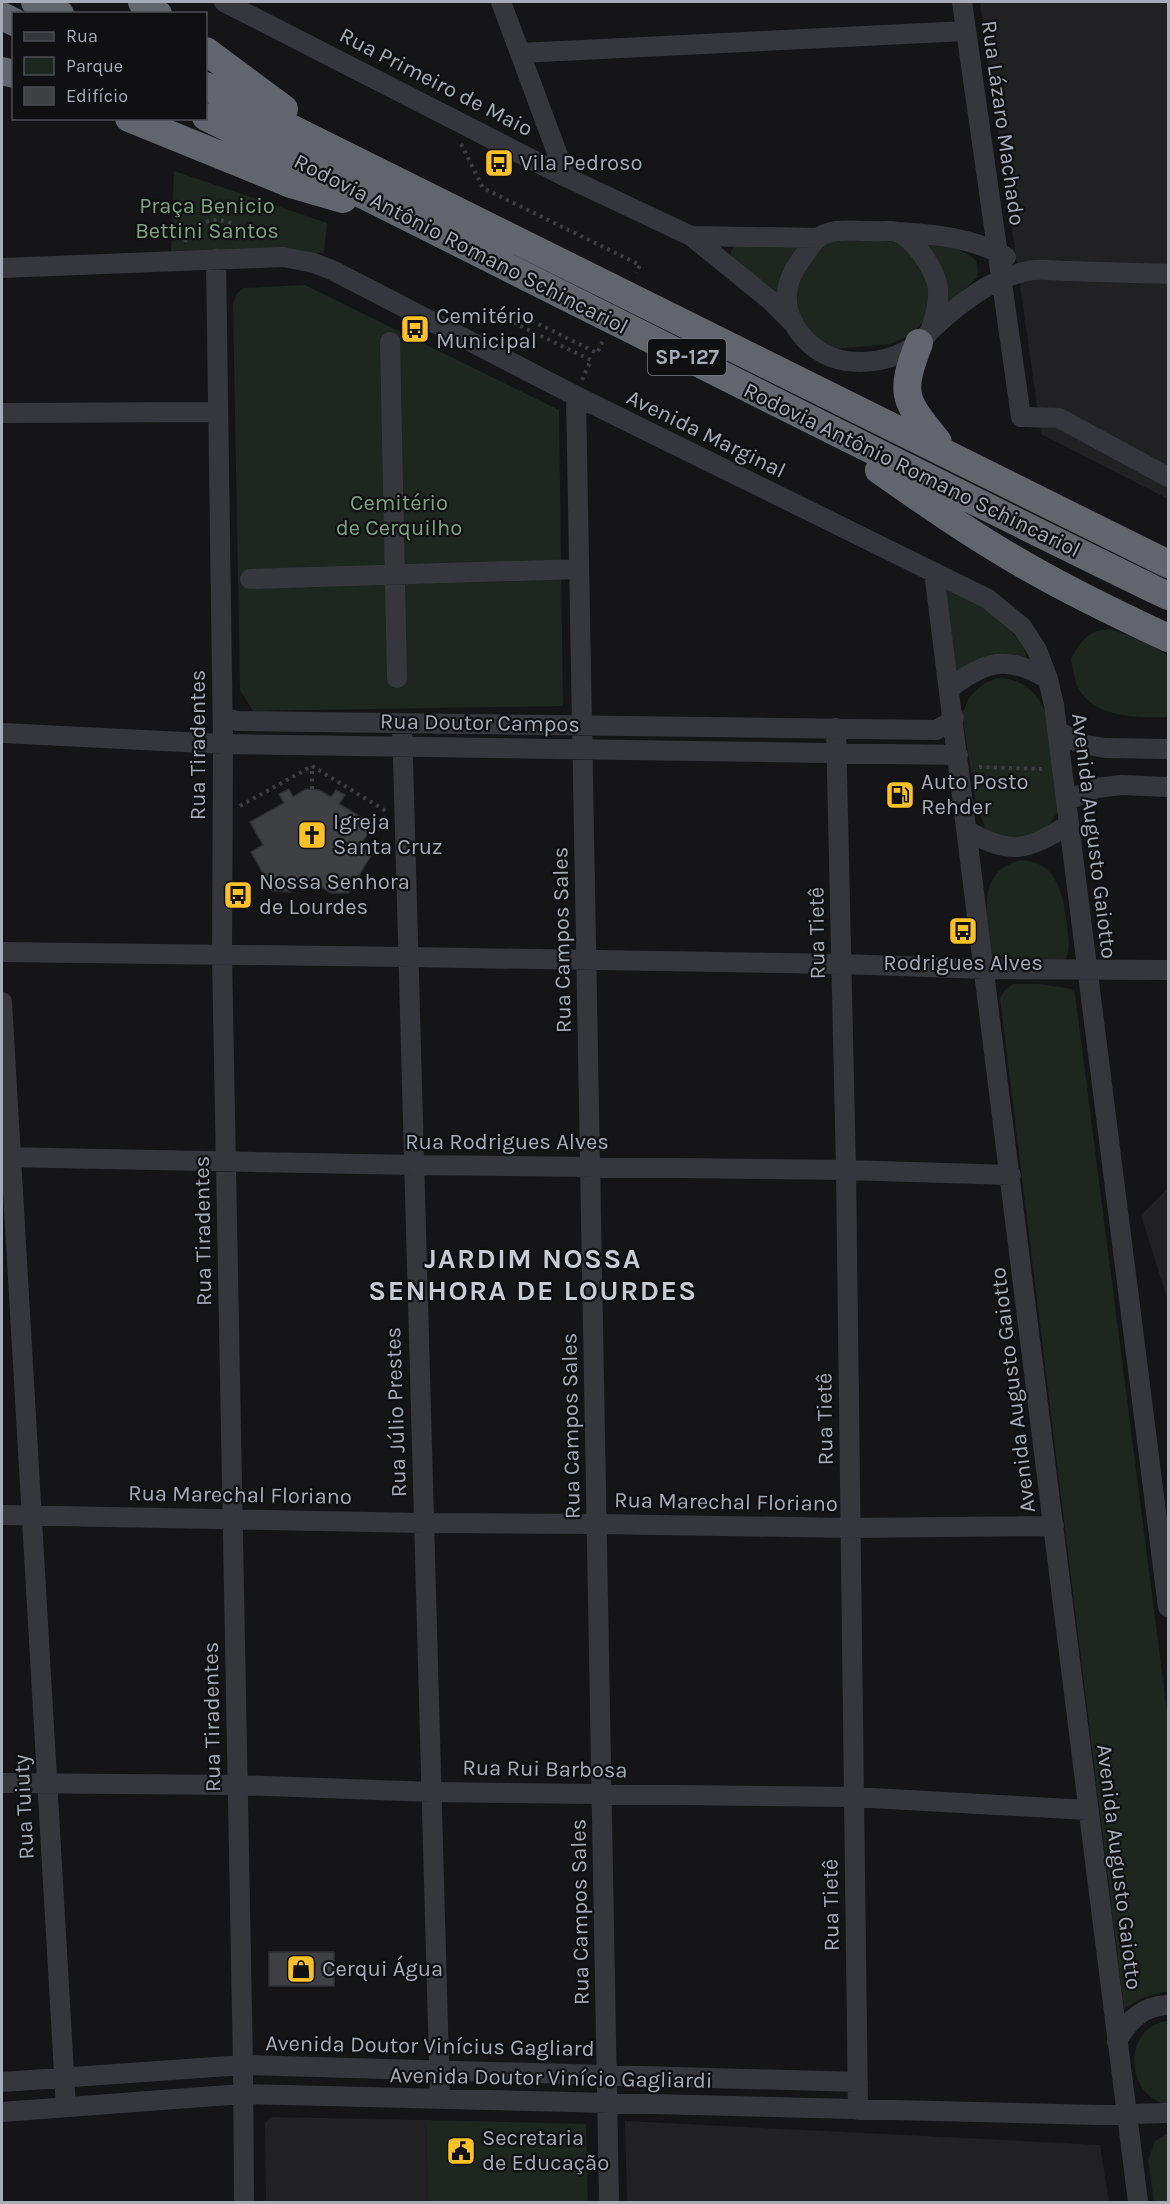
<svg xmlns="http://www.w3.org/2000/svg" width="1170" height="2204" viewBox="0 0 1170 2204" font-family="Karla,sans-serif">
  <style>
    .built { fill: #212124 }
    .green { fill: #1d261f }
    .building { fill: #3f4044; stroke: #2f2f34; stroke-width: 1.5 }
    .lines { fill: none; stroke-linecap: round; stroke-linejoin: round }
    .path { stroke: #3c3e44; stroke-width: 4; stroke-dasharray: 3 4.5; stroke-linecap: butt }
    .minor { stroke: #36373d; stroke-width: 20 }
    .highway { stroke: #62646e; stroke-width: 28 }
    .labels { text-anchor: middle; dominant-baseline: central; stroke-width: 4.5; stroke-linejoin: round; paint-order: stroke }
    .shield { fill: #101012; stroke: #797c86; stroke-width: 1.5 }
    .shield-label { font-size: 21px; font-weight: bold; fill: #a6abb8 }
    .street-label { font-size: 22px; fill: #a6abb8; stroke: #101012 }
    .poi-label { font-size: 22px; fill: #a6abb8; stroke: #101012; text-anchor: start }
    .park-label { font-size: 22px; fill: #7ca481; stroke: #101012 }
    .district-label { font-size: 28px; font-weight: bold; letter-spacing: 1.5px; fill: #c8cad4; stroke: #101012 }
  </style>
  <rect width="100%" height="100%" fill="#151517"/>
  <!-- built -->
  <path class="built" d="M980 2H1168V499L1041 434Z
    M1168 1188V1301L1141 1215Z
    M271 2117 426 2120 428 2202H266L265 2123Z
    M625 2121 1100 2145 1109 2202H627Z"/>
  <!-- green -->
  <path class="green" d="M174 171 327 223 324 253H171Z
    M846 237 885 239 901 245 917 258 928 281 931 303 923 322 909 336 890 344 833 349 813 337 800 321 795 301 796 280 820 245Z
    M922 243C940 244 965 248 977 262L978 277 945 306Z
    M734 247H798L784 268 777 295 732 258 730 253Z
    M305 285 559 410 563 706 253 711 240 690 233 304 237 293 244 288Z
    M951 589C964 597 980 603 992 613 1004 621 1028 647 1027 661L956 672 946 591Z
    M1110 629 1141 640 1168 655V717C1139 718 1092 718 1078 687 1074 679 1073 667 1071 659 1081 640 1089 630 1110 629Z
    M998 678C1023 679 1035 690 1045 711L1059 810 1046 830 1030 839 997 838 986 830 976 803 962 714 969 698 976 690 985 683Z
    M1022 860C1058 862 1063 896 1067 924 1068 937 1071 949 1065 961L997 960 992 955C988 917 973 872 1022 860Z
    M1013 984H1040L1073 989 1075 994 1168 1719V1992C1151 1993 1138 1999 1124 2009L1000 998 1005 990Z
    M1168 2021V2105C1124 2096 1122 2026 1168 2021Z
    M426 2120 586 2124 588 2202H428Z
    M1168 2133V2202H1154L1148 2161 1155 2141Z"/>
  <!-- building -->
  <path class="building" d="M289 789 293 797 306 789H312L319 790 331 797 336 790 345 795 339 804 373 824 360 847 372 854 348 893H331L321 887 300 886 290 892 273 891 251 852 263 845 250 822 284 803 279 794Z
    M269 1952H334V1986H269Z"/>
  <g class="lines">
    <!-- path -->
    <path class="path" d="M461 144 483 188 640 265 636 273
      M185 242C198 213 234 213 249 240
      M582 380 591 360 516 324 521 315 597 353 604 339
      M979 767 1043 769
      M312 789V766
      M240 806 312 766 386 811"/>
    <!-- minor -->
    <path class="minor" d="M224 2 566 177 691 236 770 300 792 322
      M501 2 566 177
      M962 2 1021 417 1059 418 1168 477
      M520 53 966 31
      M897 232C934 234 974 238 1006 257
      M691 236 818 238
      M216 259 223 744 222 956 243 2065 244 2202
      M2 268 283 257 314 263 334 271 576 396 988 599 1022 627 1037 650 1048 679 1054 705 1168 1607
      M931 329C935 316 939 303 938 289 937 272 914 238 897 232 889 230 878 232 870 231 854 231 830 227 817 239 812 243 807 251 803 257 795 267 788 280 787 293 785 313 796 332 811 345 840 370 886 365 916 345 923 341 927 334 932 329 959 304 991 278 1028 271 1041 268 1056 271 1069 271 1102 272 1135 273 1168 274
      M390 342 397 678
      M576 396 609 2202
      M2 413 217 412
      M934 572C1007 1115 1068 1659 1138 2202
      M250 579 579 569
      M950 688C987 660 1007 655 1048 679
      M223 715 229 719 238 721 936 730 947 724 954 717
      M402 723 440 2099
      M836 728 846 1170 858 2110
      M1058 731 1081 744 1105 748 1168 749
      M2 733 223 744 958 755
      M1066 801 1096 788 1122 785 1168 787
      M968 831C1011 856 1028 850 1068 825
      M2 952 408 957 841 964 986 969 1168 970
      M2 1002 66 2107
      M2 1157 414 1165 846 1170 1011 1175
      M2 1515 423 1523 597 1524 850 1528 1054 1526
      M2 1783 237 1785 432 1792 854 1797 1088 1810
      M1117 2041C1129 2020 1142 2006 1168 2005
      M2 2082 243 2065 858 2082
      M2 2112 242 2094 1100 2115 1168 2113"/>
    <!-- highway -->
    <path class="highway" d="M35 2 60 14
      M142 2 158 14
      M2 16 14 22
      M206 51 284 109
      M2 71 14 74
      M206 86 1168 564
      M206 117C527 275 846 440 1168 596
      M129 118 291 184 343 199
      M919 343C899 395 904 400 938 442
      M879 470C929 505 979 540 1033 570 1077 595 1123 617 1168 638"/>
  </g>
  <!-- icons -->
  <defs>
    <g id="bus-square" transform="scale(1.5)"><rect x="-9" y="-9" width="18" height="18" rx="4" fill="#fcc029" stroke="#101012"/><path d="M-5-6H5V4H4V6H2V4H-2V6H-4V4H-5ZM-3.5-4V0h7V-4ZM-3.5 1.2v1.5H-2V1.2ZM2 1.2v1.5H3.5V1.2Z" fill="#111"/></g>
    <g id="fuel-square" transform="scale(1.5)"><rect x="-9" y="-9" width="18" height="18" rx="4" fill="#fcc029" stroke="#101012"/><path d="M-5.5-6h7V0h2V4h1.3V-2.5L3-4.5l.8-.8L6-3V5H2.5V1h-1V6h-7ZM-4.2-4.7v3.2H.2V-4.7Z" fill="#111"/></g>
    <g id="church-square" transform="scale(1.5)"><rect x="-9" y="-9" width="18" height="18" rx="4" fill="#fcc029" stroke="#101012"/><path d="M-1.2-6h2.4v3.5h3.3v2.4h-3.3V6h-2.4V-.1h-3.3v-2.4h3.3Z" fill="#111"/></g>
    <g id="shop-square" transform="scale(1.5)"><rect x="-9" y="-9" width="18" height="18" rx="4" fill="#fcc029" stroke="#101012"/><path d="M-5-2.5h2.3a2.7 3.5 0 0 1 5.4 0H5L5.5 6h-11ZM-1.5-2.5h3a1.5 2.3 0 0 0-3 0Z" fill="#111"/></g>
    <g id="civic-square" transform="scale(1.5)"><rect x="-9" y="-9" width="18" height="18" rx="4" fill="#fcc029" stroke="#101012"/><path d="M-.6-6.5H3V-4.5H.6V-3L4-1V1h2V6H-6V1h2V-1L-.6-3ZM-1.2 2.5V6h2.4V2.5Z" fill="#111"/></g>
  </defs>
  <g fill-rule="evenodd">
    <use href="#bus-square" x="499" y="163"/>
    <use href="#bus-square" x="415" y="329"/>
    <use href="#fuel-square" x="900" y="795"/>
    <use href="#church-square" x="312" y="835"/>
    <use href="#bus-square" x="238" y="895"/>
    <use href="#bus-square" x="963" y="931"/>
    <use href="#shop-square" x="301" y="1969"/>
    <use href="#civic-square" x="461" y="2151"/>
  </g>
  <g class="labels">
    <!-- shield labels -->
    <rect class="shield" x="648" y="339" width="78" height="36" rx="4.5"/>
    <g class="shield-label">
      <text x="687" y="357">SP-127</text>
    </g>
    <!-- street labels -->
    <g class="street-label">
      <text transform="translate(436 82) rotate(27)">Rua Primeiro de Maio</text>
      <text transform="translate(1003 123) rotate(82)">Rua Lázaro Machado</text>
      <text transform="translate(461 244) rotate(27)">Rodovia Antônio Romano Schincariol</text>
      <text transform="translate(706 434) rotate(26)">Avenida Marginal</text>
      <text transform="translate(912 470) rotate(26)">Rodovia Antônio Romano Schincariol</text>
      <text transform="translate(480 723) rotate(1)">Rua Doutor Campos</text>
      <text transform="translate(198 745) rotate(-90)">Rua Tiradentes</text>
      <text transform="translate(1094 836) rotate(83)">Avenida Augusto Gaiotto</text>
      <text transform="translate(817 933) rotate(-91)">Rua Tietê</text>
      <text transform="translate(562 940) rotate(-91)">Rua Campos Sales</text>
      <text x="507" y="1142">Rua Rodrigues Alves</text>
      <text transform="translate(203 1231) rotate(-91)">Rua Tiradentes</text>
      <text transform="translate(1013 1390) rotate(-97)">Avenida Augusto Gaiotto</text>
      <text transform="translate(396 1412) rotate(-92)">Rua Júlio Prestes</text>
      <text transform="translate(825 1419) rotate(-91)">Rua Tietê</text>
      <text transform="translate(571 1426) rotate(-91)">Rua Campos Sales</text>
      <text transform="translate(240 1495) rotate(1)">Rua Marechal Floriano</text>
      <text transform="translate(726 1502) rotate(1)">Rua Marechal Floriano</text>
      <text transform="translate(212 1717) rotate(-91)">Rua Tiradentes</text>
      <text transform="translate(545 1769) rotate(1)">Rua Rui Barbosa</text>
      <text transform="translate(24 1807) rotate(-93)">Rua Tuiuty</text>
      <text transform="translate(1119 1867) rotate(83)">Avenida Augusto Gaiotto</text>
      <text transform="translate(831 1905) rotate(-91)">Rua Tietê</text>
      <text transform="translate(580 1912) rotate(-91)">Rua Campos Sales</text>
      <text transform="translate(430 2046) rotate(1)">Avenida Doutor Vinícius Gagliard</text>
      <text transform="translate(551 2078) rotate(1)">Avenida Doutor Vinício Gagliardi</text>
    </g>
    <!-- poi labels -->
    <g class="poi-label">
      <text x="520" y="163">Vila Pedroso</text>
      <text x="436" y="316">Cemitério<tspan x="436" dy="25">Municipal</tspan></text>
      <text x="921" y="782">Auto Posto<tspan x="921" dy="25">Rehder</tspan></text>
      <text x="333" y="822">Igreja<tspan x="333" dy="25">Santa Cruz</tspan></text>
      <text x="259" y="882">Nossa Senhora<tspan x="259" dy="25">de Lourdes</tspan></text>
      <text x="963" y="963" text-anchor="middle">Rodrigues Alves</text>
      <text x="322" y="1969">Cerqui Água</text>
      <text x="482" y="2138">Secretaria<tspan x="482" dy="25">de Educação</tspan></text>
    </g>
    <!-- park labels -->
    <g class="park-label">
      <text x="207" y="206">Praça Benicio<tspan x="207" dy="25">Bettini Santos</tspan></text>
      <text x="399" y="503">Cemitério<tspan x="399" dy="25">de Cerquilho</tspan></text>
    </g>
    <!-- district labels -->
    <g class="district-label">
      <text x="533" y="1258">JARDIM NOSSA<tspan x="533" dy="32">SENHORA DE LOURDES</tspan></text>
    </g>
  </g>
  <!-- border -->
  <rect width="1170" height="2204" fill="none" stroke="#a6abb8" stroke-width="6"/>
  <!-- legend -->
  <rect x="12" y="12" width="195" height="108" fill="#101012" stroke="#4c4e54" stroke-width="1.5"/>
  <rect x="24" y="32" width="30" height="9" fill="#36373d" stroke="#4c4e54" stroke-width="1.5"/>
  <text x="66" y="42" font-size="18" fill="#a6abb8">Rua</text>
  <rect x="24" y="57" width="30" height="18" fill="#1d261f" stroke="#4c4e54" stroke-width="1.5"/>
  <text x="66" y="72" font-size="18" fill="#a6abb8">Parque</text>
  <rect x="24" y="87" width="30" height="18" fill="#3f4044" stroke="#4c4e54" stroke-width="1.5"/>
  <text x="66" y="102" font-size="18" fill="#a6abb8">Edifício</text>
</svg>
